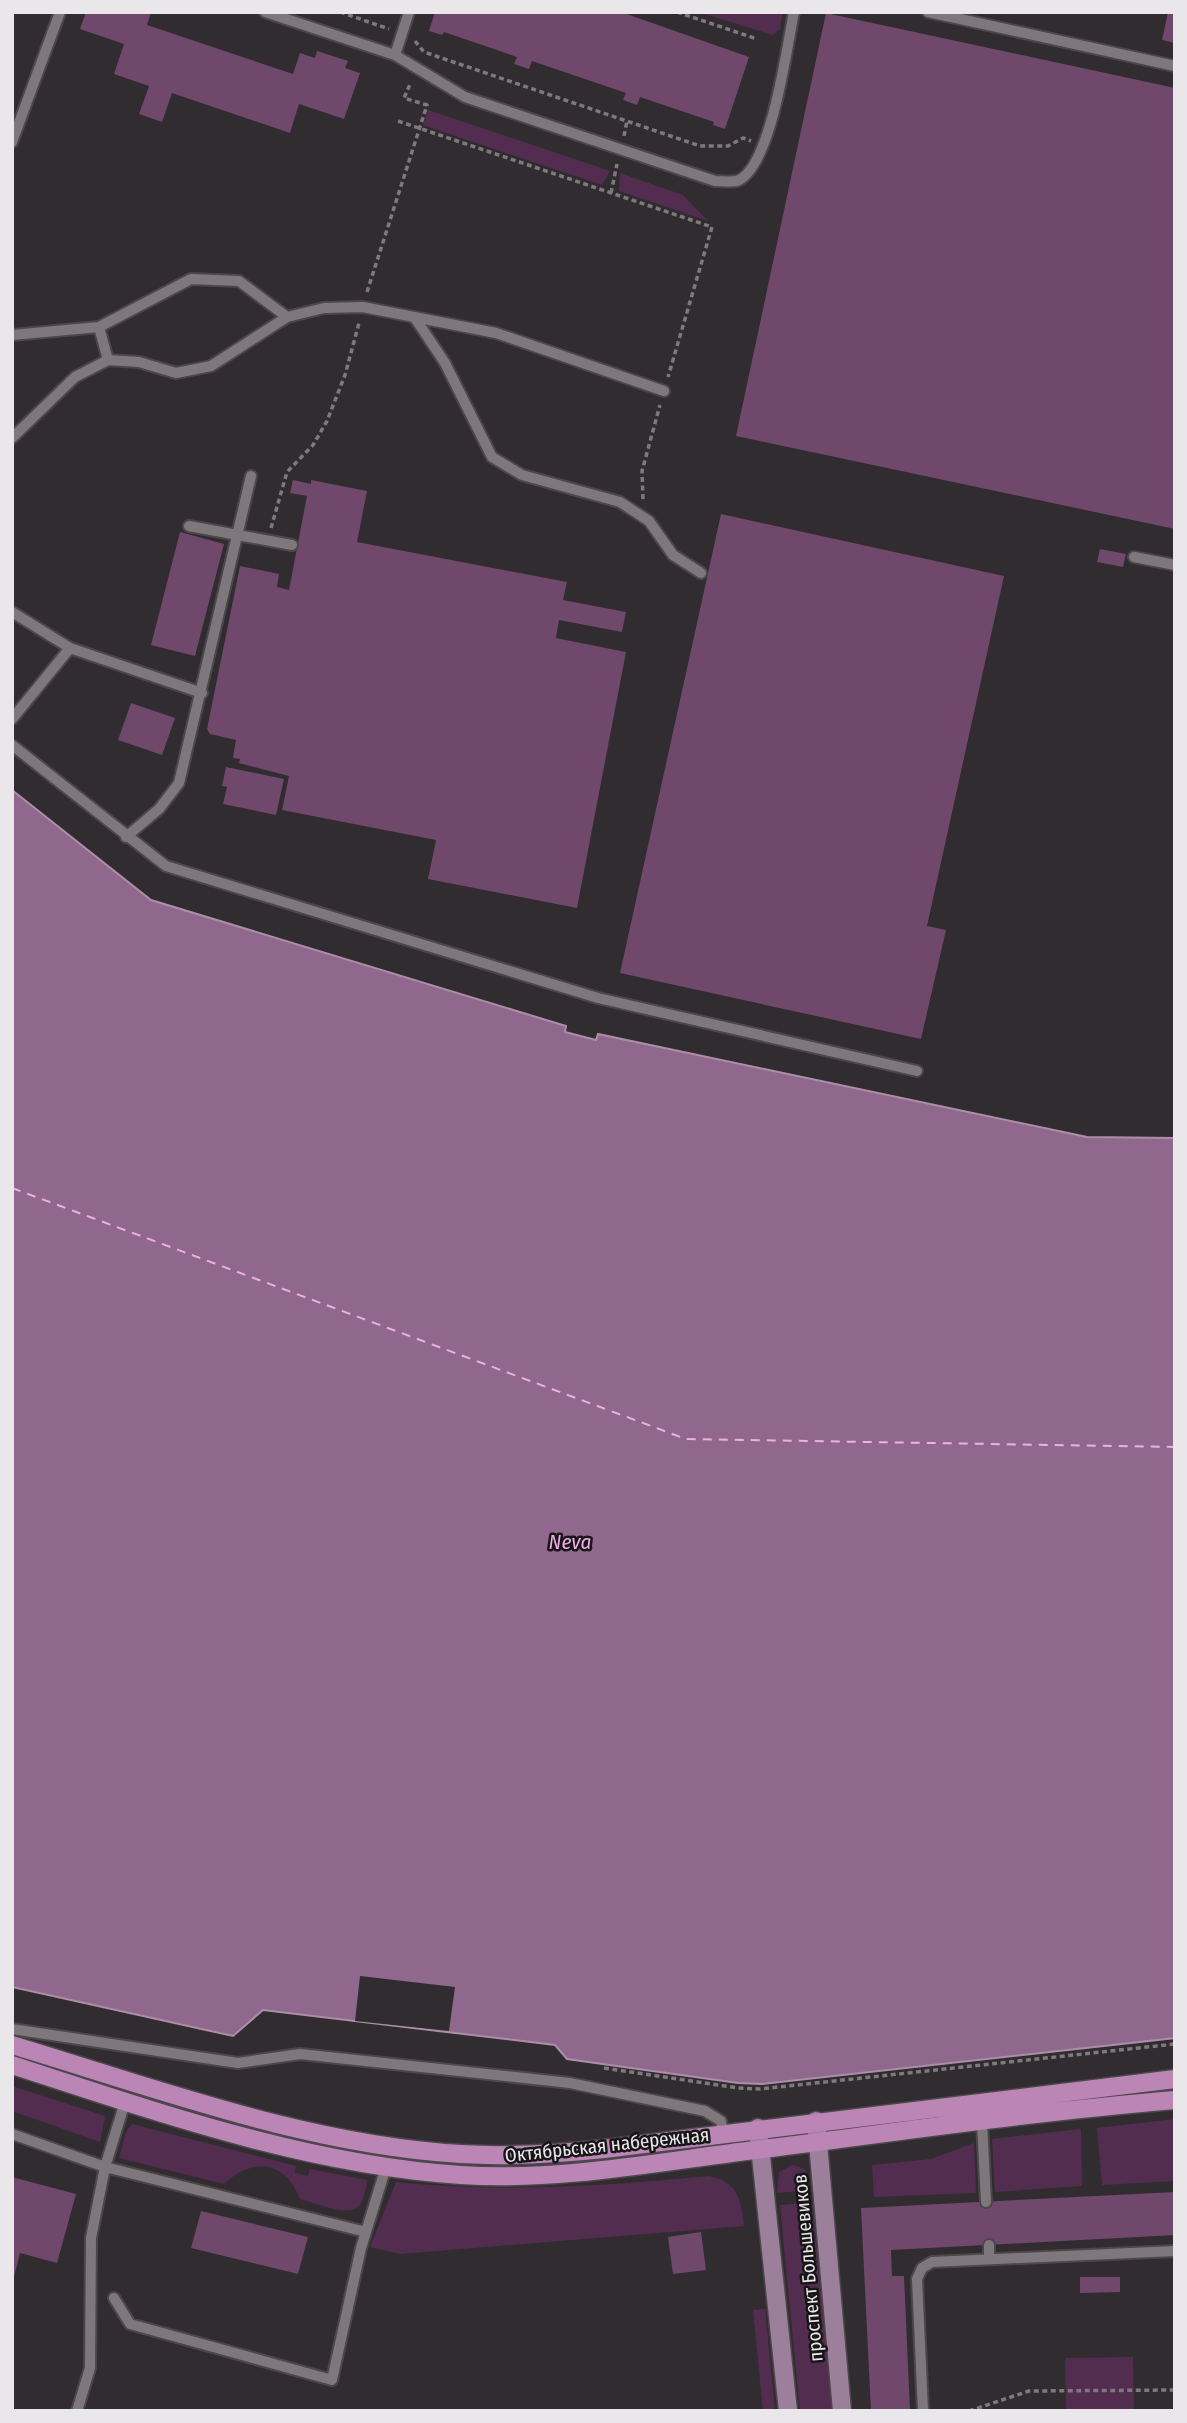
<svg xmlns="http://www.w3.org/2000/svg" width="1187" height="2423" viewBox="0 0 1187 2423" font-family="'Fira Sans Condensed',sans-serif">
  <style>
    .green { fill: #522d4f }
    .water { fill: #91688d; stroke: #ac8ea9; stroke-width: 2 }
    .pier { fill: #312c30 }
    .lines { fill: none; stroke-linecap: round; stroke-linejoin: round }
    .ferry { stroke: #edaee7; stroke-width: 2; stroke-dasharray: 9 7; stroke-linecap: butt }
    .building { fill: #6f486b }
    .service-casing { stroke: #4b474a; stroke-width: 14 }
    .secondary-casing { stroke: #4b474a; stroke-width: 21 }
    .primary-casing { stroke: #4b474a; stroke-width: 21 }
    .path { stroke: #7d797d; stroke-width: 3.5; stroke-dasharray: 5 3.5; stroke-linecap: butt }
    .service { stroke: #7e787d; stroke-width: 10 }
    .secondary { stroke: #9c7f9a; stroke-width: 18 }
    .primary { stroke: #bb85b6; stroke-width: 18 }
    .labels { text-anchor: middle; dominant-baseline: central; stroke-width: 5; stroke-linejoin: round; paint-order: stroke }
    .street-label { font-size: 19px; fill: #eae7ea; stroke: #181517 }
    .water-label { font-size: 21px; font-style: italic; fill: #edaee7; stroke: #181517 }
  </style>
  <rect width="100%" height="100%" fill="#312c30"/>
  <!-- green -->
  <path class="green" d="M698 12H783L780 29 773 35Z
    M428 110 610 171 602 185 423 125Z
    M620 173 683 195 708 221 619 191Z
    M12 2086 105 2116 100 2142 12 2111Z
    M1175 2119V2181L1102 2185 1097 2128Z
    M132 2124 296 2166 295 2173 308 2176 310 2169 368 2180C365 2188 364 2201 359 2206 348 2218 313 2202 300 2199 285 2160 252 2157 224 2184L119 2158 126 2132Z
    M1081 2129 1082 2186 995 2192 992 2139Z
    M974 2143 976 2193 874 2197 872 2165 931 2159Z
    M792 2165 805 2169 810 2190 777 2193 779 2172Z
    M709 2176C738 2182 741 2199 744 2226L400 2254 370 2247 396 2182C501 2193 604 2186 709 2176Z
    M812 2202 832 2411H800L780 2205Z
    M765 2309 775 2411H763L753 2310Z
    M1133 2357 1134 2410 1066 2411 1065 2358Z"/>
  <!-- water -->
  <path class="water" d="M12 790 151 900 566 1026 565 1032 596 1040 598 1034 1087 1137 1175 1138V2038L762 2084 738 2083 567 2059 555 2045 263 2010 233 2036 12 1987Z"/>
  <!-- pier -->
  <path class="pier" d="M360 1976 455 1987 449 2031 355 2021Z"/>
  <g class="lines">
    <!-- ferry -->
    <path class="ferry" d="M12 1188 686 1439 1175 1447"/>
  </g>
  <!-- building -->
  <path class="building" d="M86 12H151L147 25 293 74 300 53 315 58 317 51 348 61 345 68 360 73 344 119 299 104 290 133 172 93 162 122 139 114 149 86 114 74 124 44 80 29Z
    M435 12H621L749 57 725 129 713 125 714 122 640 97 637 105 623 100 626 93 532 61 529 69 514 64 517 57 444 32 442 35 429 31Z
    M1168 12H1175V43L1162 40Z
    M826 13 1175 88V529L736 436Z
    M293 480 311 484V480L367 491 357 542 567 582 563 600 626 612 622 632 559 620 556 638 626 652 577 908 428 879 436 840 282 810 289 776 239 763 240 759 233 758 236 740 210 734 207 729 240 566 279 574 277 587 289 590 307 496 290 493Z
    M721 514 1004 576 927 926 946 930 921 1039 620 973Z
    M180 532 224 544 195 656 151 645Z
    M1100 549 1126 554 1123 567 1097 562Z
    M131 703 175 718 162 755 118 740Z
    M226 767 284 779 276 815 223 804 227 787 222 786Z
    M12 2177 76 2194 57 2263 20 2253 13 2281Z
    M1175 2192V2235L891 2250 892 2276H904L910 2411H871L861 2208Z
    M201 2211 308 2237 298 2274 191 2248Z
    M701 2232 706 2270 673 2274 668 2237Z
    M1080 2277H1120V2292L1080 2293Z"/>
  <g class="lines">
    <!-- service casing -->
    <g class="service-casing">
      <path id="service" d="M265 12 395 55 465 97 715 181C721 181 731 182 737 181 771 169 787 46 794 12
        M928 12 1175 66
        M395 55 409 12
        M12 142 60 12
        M415 318 445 363 492 457 522 475 620 502 649 521 673 555 701 573
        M99 327 108 360
        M12 335 99 327 191 279 239 281 287 317
        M12 438 75 377 108 360 139 362 176 373 211 366 287 317 324 308 363 307 496 333 664 391
        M189 526 292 545
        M1134 557 1175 565
        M12 612 70 648 202 693
        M12 719 70 648
        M12 745 166 866 598 998 917 1071
        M126 837 159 809 179 783 251 476
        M12 2029 238 2063 300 2054 570 2083 705 2111 721 2121 723 2133
        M982 2122 986 2202
        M12 2134 105 2167 366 2232
        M989 2245V2259
        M114 2298 130 2324 332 2380 361 2248 386 2167
        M77 2411 90 2368 91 2238 105 2167 125 2102
        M923 2411 917 2279 922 2268 932 2262 1175 2251"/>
    </g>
    <!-- secondary casing -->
    <g class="secondary-casing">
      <path id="secondary" d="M816 2121 842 2411
        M758 2128 788 2411"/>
    </g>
    <!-- primary casing -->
    <g class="primary-casing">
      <path id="primary" d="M12 2045C158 2089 308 2145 461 2154 509 2157 557 2154 604 2149L1175 2079
        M12 2065C157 2112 307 2165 461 2175 554 2181 647 2164 739 2152 884 2134 1029 2112 1175 2100"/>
    </g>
    <!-- path -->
    <path class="path" d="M340 12 389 29
      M677 12 757 39
      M415 41 424 52 700 146H728L743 138 751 141
      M398 121 712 227 668 377
      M624 136 627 121
      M611 193 617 164
      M367 292 427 105 404 98 411 82
      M643 499 642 471 660 405
      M271 528 287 472 313 445 327 421 345 375 359 323
      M604 2068 738 2088 760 2089 1175 2044
      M969 2411 1029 2391 1175 2390"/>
    <!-- service -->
    <use href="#service" class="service"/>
    <!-- secondary -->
    <use href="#secondary" class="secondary"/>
    <!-- primary -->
    <use href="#primary" class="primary"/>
  </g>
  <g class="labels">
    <!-- street labels -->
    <g class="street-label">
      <text transform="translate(607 2145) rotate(-6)">Октябрьская набережная</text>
      <text transform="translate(808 2268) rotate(-95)">проспект Большевиков</text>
    </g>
    <!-- water labels -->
    <g class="water-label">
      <text x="570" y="1542">Neva</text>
    </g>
  </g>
  <!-- border -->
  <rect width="1187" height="2423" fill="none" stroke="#eae7ea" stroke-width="28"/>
</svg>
